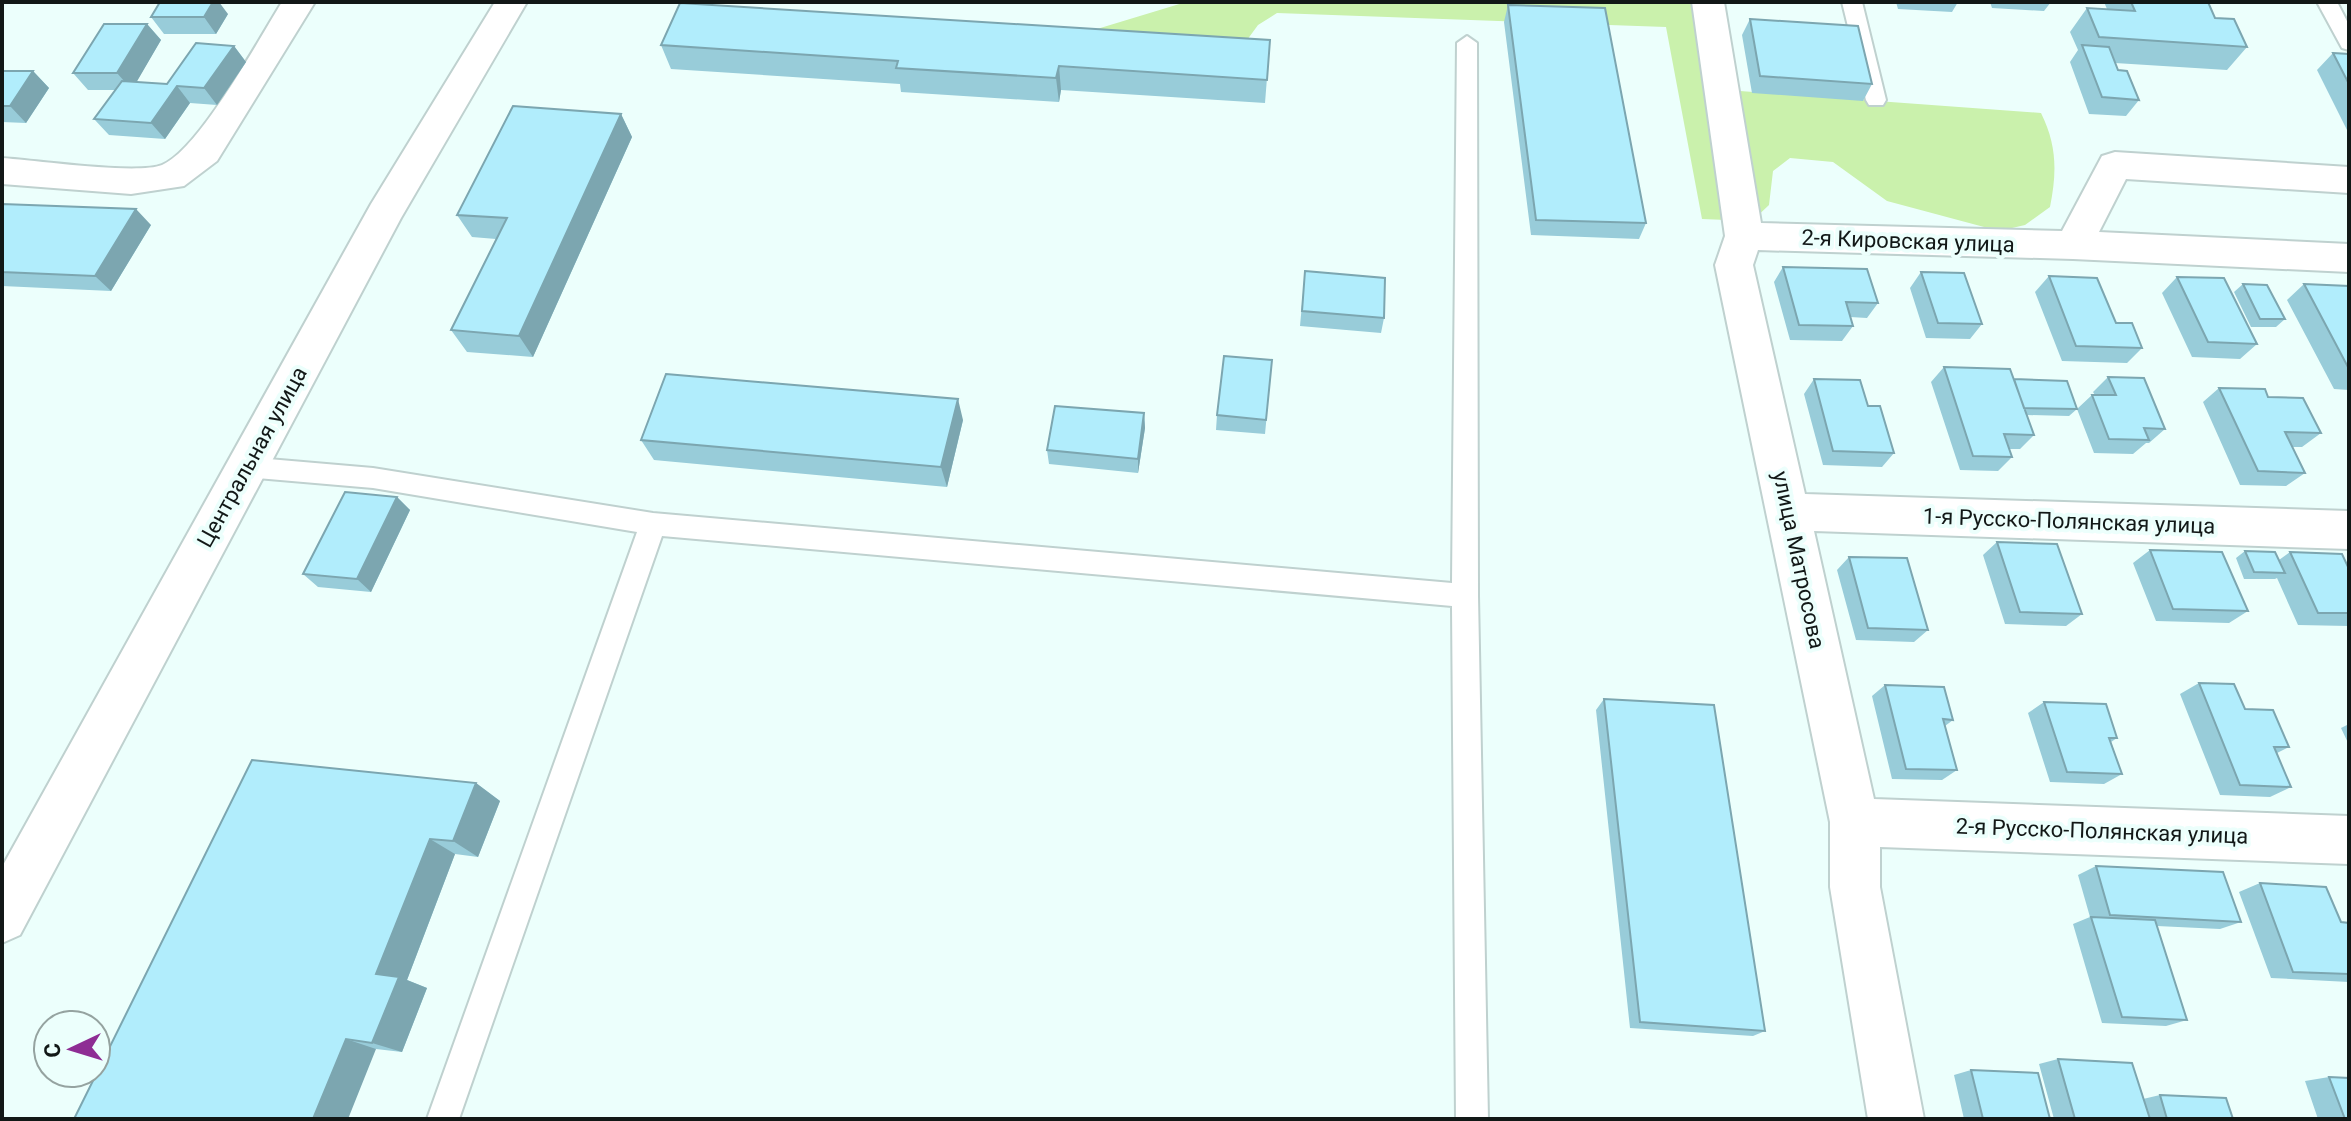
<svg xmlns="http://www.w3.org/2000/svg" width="2351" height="1121" viewBox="0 0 2351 1121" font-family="Roboto,sans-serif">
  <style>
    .green { fill: #caf1ac }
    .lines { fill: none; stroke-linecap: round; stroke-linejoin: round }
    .service-casing { stroke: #bfd1cf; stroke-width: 4 }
    .minor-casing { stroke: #bfd1cf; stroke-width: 4 }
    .service { fill: #fff; fill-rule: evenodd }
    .minor { fill: #fff; fill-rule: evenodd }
    .wall { fill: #98ccd9 }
    .shaded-wall { fill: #7ca6b0 }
    .building { fill: #b1edfc; stroke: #7ca6b0; stroke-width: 2 }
    .labels { text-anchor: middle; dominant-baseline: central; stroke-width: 8; stroke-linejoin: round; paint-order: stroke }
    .street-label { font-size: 22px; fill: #121817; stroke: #ecfffc }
  </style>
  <rect width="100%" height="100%" fill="#ecfffc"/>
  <!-- green -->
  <path class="green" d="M1186 2H1721L1731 81 1740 91 2041 113C2057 145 2057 172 2050 207L2025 225 1999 231 1887 201 1833 162 1790 158 1773 171 1769 205 1752 221 1702 219 1666 27 1277 13 1258 25 1231 62 1070 51 1097 29Z"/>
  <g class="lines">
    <!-- service casing -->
    <g class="service-casing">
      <path id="service" d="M1842 2H1862L1886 100 1883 105H1869L1866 100Z
        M2317 2H2337L2349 25V50L2342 48Z
        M1467 36 1477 43 1478 596 1488 1119H1456L1452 606 662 536 459 1119H427L637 532 373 488 246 477 237 474 234 467 237 460 246 457 373 468 653 513 1452 583 1457 43Z"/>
    </g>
    <!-- minor casing -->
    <g class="minor-casing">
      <path id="minor" d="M282 2H315L217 161 184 186 131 194 2 184V158C34 160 137 175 162 165 199 150 259 39 282 2Z
        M495 2H527L401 218 20 935 2 943V867L371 204Z
        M1692 2H1724L1761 223 2062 231 2102 156 2115 152 2349 167V193L2126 179 2099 232 2349 244V272L2073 259 1758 250 1753 265 1805 494 2349 511V549L1814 531 1874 799 2349 816V864L1880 847V887L1924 1119H1868L1830 887V822L1715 265 1725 236Z"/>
    </g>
    <!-- service -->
    <use href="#service" class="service"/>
    <!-- minor -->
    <use href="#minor" class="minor"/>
  </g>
  <!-- wall -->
  <path class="wall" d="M1896 2H1958L1952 12 1898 9Z
    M1990 2H2051L2044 11 1992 8Z
    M2104 2H2208L2215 18 2247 47 2227 70 2115 63 2118 70 2139 100 2126 116 2089 114 2070 62 2078 50 2070 32 2087 8 2107 9Z
    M1508 5 1646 223 1639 239 1531 235 1504 22Z
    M228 14 216 34H164L151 17Z
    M1750 19 1872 84 1863 101 1752 93 1742 35Z
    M147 24 161 40 136 82 167 84 234 46 246 62 217 105 190 103 165 139 109 135 94 119 116 90H88L73 73Z
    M1270 40 1265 103 1061 90 1059 102 901 92 900 84 671 69 661 45Z
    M2333 53 2349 54V130H2347L2317 70Z
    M2 71H33L49 88 26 123 2 122Z
    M621 114 632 137 533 357 467 352 451 330 496 239 472 237 457 215Z
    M2 204 151 225 111 291 2 286Z
    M1783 267 1878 303 1867 318 1850 317 1853 326 1842 341 1790 340 1774 282Z
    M1305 271 1384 318 1381 333 1300 326Z
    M1921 272 1982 324 1970 339 1926 338 1910 288Z
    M2049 276 2116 323 2142 348 2127 363 2062 361 2035 292Z
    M2177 277 2257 344 2240 359 2192 357 2162 293Z
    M2243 284 2285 319 2276 327H2251L2234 292Z
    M2304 284 2349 286V390L2334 389 2287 300Z
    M1272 360 1265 434 1216 430 1217 415Z
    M1944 367 2014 379 2077 409 2069 416 2027 415 2034 435 2020 449H2009L2012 457 1998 471 1960 470 1931 382Z
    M2108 377 2165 429 2149 443H2146L2133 454 2094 453 2077 409 2092 395H2095L2093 392Z
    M1814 379 1868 406 1894 453 1882 467 1823 465 1804 394Z
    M2219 388 2321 433 2302 447H2292L2305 473 2286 486 2240 485 2203 402Z
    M1144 413 1145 428 1138 473 1049 464 1047 450Z
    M963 420 947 487 654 460 641 440Z
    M397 497 410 510 371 592 318 587 303 574Z
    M1997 542 2082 614 2066 626 2005 624 1983 555Z
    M2150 550 2248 611 2229 623 2156 621 2133 563Z
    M2245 551 2279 560 2290 552 2349 569V626L2298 625 2277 578 2275 579H2244L2236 558Z
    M1849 557 1928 630 1914 642 1856 640 1837 570Z
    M2199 683 2245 709 2289 747 2277 753 2291 787 2270 797 2220 795 2180 694Z
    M1885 685 1953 720 1945 726 1957 770 1942 780 1892 779 1872 696Z
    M1604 699 1765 1031 1753 1036 1630 1028 1596 710Z
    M2044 702 2117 738 2111 742 2122 774 2104 784 2050 782 2028 713Z
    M2349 724V745L2341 728Z
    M476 783 500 801 478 857 455 854 407 980 427 988 402 1052 376 1049 74 1119Z
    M2096 866 2241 922 2220 929 2157 926 2187 1020 2166 1026 2102 1023 2073 924 2090 917 2078 875Z
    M2260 883 2341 922 2349 923V982L2271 978 2239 892Z
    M2058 1059 2143 1099 2160 1095 2233 1119H2054L2039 1064Z
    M1971 1070 2050 1119H1964L1954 1075Z
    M2329 1077 2349 1119H2318L2305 1081Z"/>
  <!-- shaded-wall -->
  <path class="shaded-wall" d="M213 2H219L228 14 216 34 204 17Z
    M147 24 161 40 132 90 117 73Z
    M234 46 246 62 217 105 204 88Z
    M1059 66 1061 90 1059 102 1056 78Z
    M33 71 49 88 26 123 10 106Z
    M177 86 190 103 165 139 151 123Z
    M621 114 632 137 533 357 519 336Z
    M136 209 151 225 111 291 95 276Z
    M958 399 963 420 947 487 941 467Z
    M1144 413 1145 428 1138 473V459Z
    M397 497 410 510 371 592 357 579Z
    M476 783 500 801 478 857 453 841Z
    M430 839 455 854 407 980 427 988 402 1052 372 1043 376 974Z
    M346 1039 376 1049 348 1119H313Z"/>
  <!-- building -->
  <path class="building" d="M160 2H213L204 17H151Z
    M2131 2H2208L2215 18 2234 19 2247 47 2099 37 2087 8 2135 11Z
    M680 3 1270 40 1267 80 1059 66 1056 78 896 68 898 61 661 45Z
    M1508 5 1605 8 1646 223 1536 220Z
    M1750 19 1858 26 1872 84 1760 76Z
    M104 24H147L117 73H73Z
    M196 43 234 46 204 88 177 86 151 123 94 119 122 81 167 84Z
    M2082 45 2109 47 2118 70 2127 71 2139 100 2102 97Z
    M2333 53 2349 54V84Z
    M2 71H33L10 106H2Z
    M513 106 621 114 519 336 451 330 507 218 457 215Z
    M2 204 136 209 95 276 2 272Z
    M1783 267 1867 269 1878 303 1846 302 1853 326 1799 325Z
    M1305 271 1385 278 1384 318 1302 311Z
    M1921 272 1964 273 1982 324 1938 323Z
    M2049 276 2097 278 2116 323H2132L2142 348 2076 346Z
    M2177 277 2224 278 2257 344 2208 342Z
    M2243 284 2267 285 2285 319H2260Z
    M2304 284 2349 286V369Z
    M1224 356 1272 360 1266 420 1217 415Z
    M1944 367 2010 369 2034 435 2004 434 2012 457 1973 456Z
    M666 374 958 399 941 467 641 440Z
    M2108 377 2144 378 2165 429 2144 428 2149 440 2109 439 2092 395H2116Z
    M1814 379 1860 380 1868 406H1880L1894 453 1833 451Z
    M2014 379 2067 381 2077 409 2024 408Z
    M2219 388 2265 389 2268 397 2303 398 2321 433 2285 432 2305 473 2258 471Z
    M1055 406 1144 413 1138 459 1047 450Z
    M345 492 397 497 357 579 303 574Z
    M1997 542 2057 544 2082 614 2020 612Z
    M2150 550 2222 552 2248 611 2173 609Z
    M2245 551 2275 552 2285 573 2254 572Z
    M2290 552 2342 554 2349 569V613H2318Z
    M1849 557 1907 558 1928 630 1868 628Z
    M2199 683 2234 684 2245 709 2273 710 2289 747H2274L2291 787 2240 785Z
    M1885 685 1944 687 1953 720 1943 719 1957 770 1906 769Z
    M1604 699 1714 705 1765 1031 1640 1022Z
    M2044 702 2106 704 2117 738H2109L2122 774 2067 772Z
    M252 760 476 783 453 841 430 839 376 974 399 977 372 1043 346 1039 313 1119H74Z
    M2096 866 2223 872 2241 922 2110 915Z
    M2260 883 2326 887 2341 922 2349 923V974L2293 972Z
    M2091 917 2155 920 2187 1020 2122 1017Z
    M2058 1059 2132 1063 2150 1119H2075Z
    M1971 1070 2038 1073 2050 1119H1983Z
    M2329 1077 2349 1078V1119H2345Z
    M2160 1095 2226 1098 2233 1119H2167Z"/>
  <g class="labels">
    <!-- street labels -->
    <g class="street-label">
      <text transform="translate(1908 241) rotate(2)">2-я Кировская улица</text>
      <text transform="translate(252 457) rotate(-61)">Центральная улица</text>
      <text transform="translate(2069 521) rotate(2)">1-я Русско-Полянская улица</text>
      <text transform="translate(1799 560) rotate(78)">улица Матросова</text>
      <text transform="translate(2102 831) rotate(2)">2-я Русско-Полянская улица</text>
    </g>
  </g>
  <!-- border -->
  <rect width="2351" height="1121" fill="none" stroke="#121817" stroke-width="8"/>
  <!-- north arrow -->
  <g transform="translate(72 1049) rotate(266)"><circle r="38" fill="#ecfffc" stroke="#95a3a0" stroke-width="2"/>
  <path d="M0-6L14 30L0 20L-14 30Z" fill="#8e2d94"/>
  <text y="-12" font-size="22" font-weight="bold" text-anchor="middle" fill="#121817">С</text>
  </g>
</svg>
